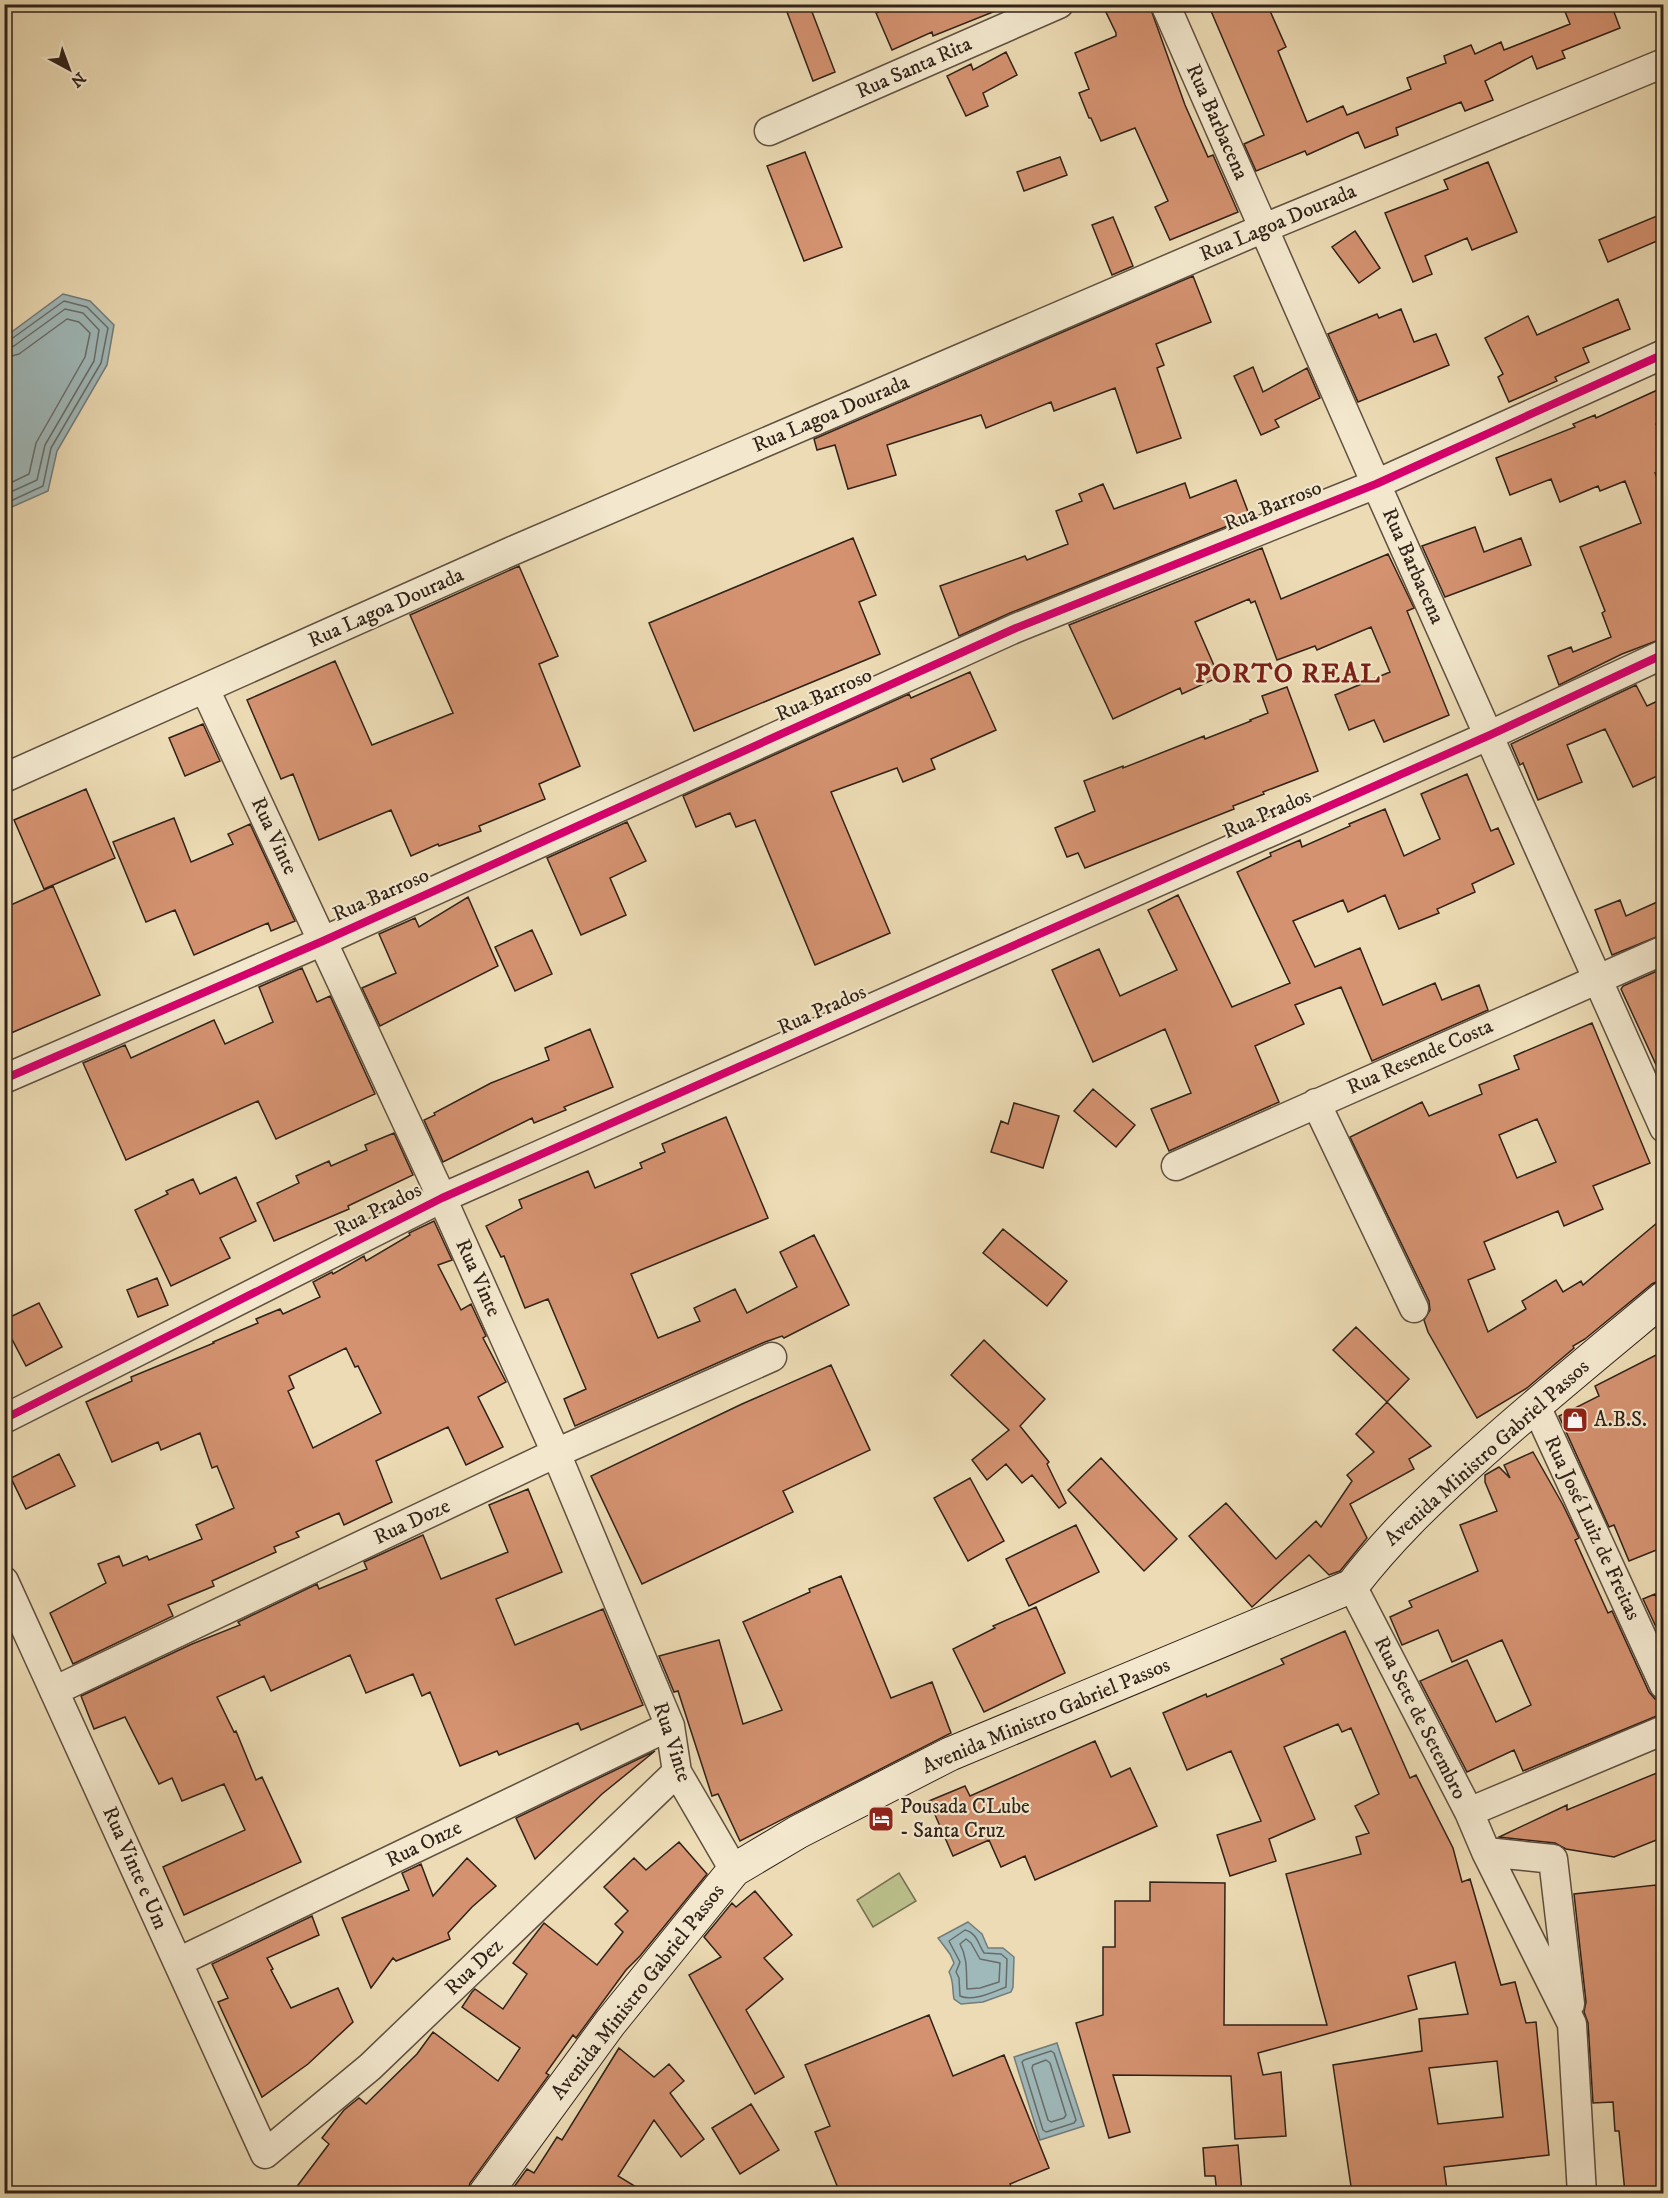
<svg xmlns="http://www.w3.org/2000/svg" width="1668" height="2198" viewBox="0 0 1668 2198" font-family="'IM FELL DW Pica',serif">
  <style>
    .green { fill: #bbbf8b; stroke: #767052; stroke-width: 1.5 }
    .water { fill: #9fb8b9; stroke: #737c79; stroke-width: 1.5 }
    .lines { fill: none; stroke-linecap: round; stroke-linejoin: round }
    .shore { stroke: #686d69; stroke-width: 1.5 }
    .building { fill: #d49270; stroke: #312219; stroke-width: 1.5; fill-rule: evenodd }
    .minor-casing { stroke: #605040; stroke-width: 31 }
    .secondary-casing { stroke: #312219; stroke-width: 35 }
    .minor { stroke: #f3e8ce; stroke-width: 28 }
    .secondary { stroke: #f3e8ce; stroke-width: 33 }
    .cycleway-casing { stroke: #f3e8ce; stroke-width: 11 }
    .cycleway { stroke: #d6006c; stroke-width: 8 }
    .labels { text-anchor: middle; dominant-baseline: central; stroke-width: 4.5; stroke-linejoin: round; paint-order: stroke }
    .street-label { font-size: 21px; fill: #312219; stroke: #f3e8ce }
    .poi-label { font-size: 21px; fill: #312219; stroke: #f3e8ce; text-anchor: start }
    .district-label { font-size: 27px; font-weight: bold; letter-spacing: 1.5px; fill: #7a1f14; stroke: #f3e8ce }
  </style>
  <rect width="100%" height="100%" fill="#ecdbb4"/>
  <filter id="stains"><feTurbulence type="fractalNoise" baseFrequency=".00333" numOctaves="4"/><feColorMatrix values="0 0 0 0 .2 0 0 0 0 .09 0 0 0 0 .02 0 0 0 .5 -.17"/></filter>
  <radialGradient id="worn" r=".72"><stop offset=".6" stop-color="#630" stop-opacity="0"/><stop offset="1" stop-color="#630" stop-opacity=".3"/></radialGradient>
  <!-- green -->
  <path class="green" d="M899 1873 916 1901 873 1927 857 1900Z"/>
  <!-- water -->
  <path class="water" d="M63 294 90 301 114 325 107 365 57 451 48 491 5 510V337Z
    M968 1922 982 1934 988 1948H1003L1014 1957 1013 1987 1011 1992 983 2002 961 2004 954 1999C952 1989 954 1981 949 1972L954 1963 950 1954 938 1938Z
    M1057 2043 1084 2126 1040 2140 1014 2057Z"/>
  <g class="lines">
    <!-- shore -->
    <path class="shore" d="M4 341 10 340 64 301 87 307 108 328 101 363 51 448 43 486 4 504
      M4 349 14 346 65 309 83 313 99 330 94 361 45 445 37 480 4 495
      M4 358 19 354 67 319 79 322 90 333 85 357 36 443 29 474 4 486
      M965 1930C977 1933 978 1944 984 1953L1001 1954 1007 1959 1006 1987C993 1992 973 2002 960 1996L959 1978 956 1972 960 1962 949 1941Z
      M966 1939 971 1943 980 1959 1000 1963 999 1982 980 1988 967 1989C966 1972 968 1959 960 1944Z
      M1051 2051 1054 2053 1076 2120 1074 2123 1046 2132 1043 2130 1022 2062 1024 2060Z
      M1046 2060 1050 2063 1066 2115 1064 2118 1051 2122 1048 2120 1032 2068 1033 2065Z"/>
  </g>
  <!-- building -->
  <path class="building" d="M784 4H809L835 72 813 81Z
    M896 4H1008V6L933 36 932 32 892 50 876 13Z
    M1102 4H1149L1185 105 1208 157 1213 155 1238 212 1170 240 1155 207 1168 201 1135 128 1101 141 1091 118H1089L1079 93 1089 89 1075 53 1116 36V33Z
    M1208 4H1267L1286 47 1278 51 1307 122 1343 106 1347 115 1411 89 1407 78 1446 63 1444 56 1471 45 1475 54 1501 42 1504 50 1570 24 1562 4H1611L1620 28 1562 51 1565 58 1537 69 1532 56 1485 81 1493 100 1465 111 1461 102 1396 128 1398 135 1365 148 1358 132 1307 155 1305 151 1256 171 1244 144 1264 135Z
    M1006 52 1017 75 983 93 988 106 966 116 947 76 971 64 973 70Z
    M805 152 842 247 804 261 767 166Z
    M1060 157 1067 175 1024 191 1017 172Z
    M1488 162 1517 232 1472 250 1467 238 1425 256 1432 274 1413 282 1385 213 1448 189 1444 180Z
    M1664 213V238L1608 262 1599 240Z
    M1113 217 1133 266 1112 275 1092 225Z
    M1355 231 1380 268 1359 283 1332 247Z
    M1193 276 1211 322 1156 344 1164 365 1157 368 1181 438 1137 453 1115 388 1054 411 1051 402 986 428 981 415 887 445 896 475 848 489 835 445 817 450 814 439Z
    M1618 299 1630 329 1583 348 1589 362 1555 377 1557 381 1509 402 1498 377 1503 374 1485 338 1528 316 1537 335Z
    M1401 309 1414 342 1436 334 1449 365 1358 402 1328 334 1377 314 1379 318Z
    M1253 367 1263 392 1307 368 1320 398 1275 420 1279 427 1261 435 1234 376Z
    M1664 387V420L1656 424 1664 441V469L1655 473 1664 495V638L1622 654 1559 685 1548 656 1571 647 1573 652 1611 637 1602 613 1605 611 1580 547 1641 523 1625 481 1600 491 1598 486 1560 502 1551 479 1510 495 1496 458 1575 427 1573 424 1595 415 1596 418Z
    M1236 480 1250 517 1010 613 959 636 940 586 1025 556 1027 560 1068 544 1056 511 1082 501 1079 494 1103 484 1114 509 1185 483 1190 498Z
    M1475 527 1484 552 1521 538 1531 565 1445 597 1422 546Z
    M853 538 876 595 859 602 880 654 694 731 649 623Z
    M1262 548 1281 599 1388 554 1414 608 1407 611 1449 715 1384 742 1374 720 1349 730 1335 695 1390 672 1371 627 1317 650 1315 646 1277 660 1255 601 1251 603 1249 599 1195 622 1219 677 1182 694 1180 688 1113 719 1069 625Z
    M519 566 558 656 539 664 580 766 539 784 545 799 479 826 481 831 439 846 438 844 411 856 391 810 319 840 293 774 281 779 247 700 335 661 372 745 453 713 410 615Z
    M970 672 996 730 931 759 935 769 903 782 897 768 831 792 890 933 815 965 755 820 736 827 730 813 696 827 683 796 909 694 911 698Z
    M1636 685 1647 706 1664 698V773L1633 787 1605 729 1567 745 1582 782 1538 800 1523 763 1520 765 1511 744Z
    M1287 687 1318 771 1263 792 1264 794 1233 806 1234 809 1085 868 1078 853 1067 857 1055 828 1095 811 1084 781 1123 766V768L1204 736 1205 739 1251 721 1250 720 1268 713 1262 696Z
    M203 724 220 761 185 776 169 738Z
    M1467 774 1491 831 1498 828 1514 864 1472 884 1475 892 1437 909 1439 913 1399 929 1385 895 1348 912 1343 900 1293 921 1315 967 1360 948 1383 1005 1435 983 1442 1000 1479 985 1488 1010 1372 1061 1341 987 1295 1005 1304 1024 1255 1046 1279 1102 1169 1151 1151 1109 1191 1093 1165 1029 1093 1062 1052 970 1099 949 1120 996 1177 970 1148 910 1178 895 1232 1007 1290 983 1237 872 1271 856 1270 853 1300 840 1302 847 1350 826 1349 824 1385 809 1404 856 1440 839 1421 794Z
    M86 789 115 858 44 889 14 820Z
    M174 818 191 862 233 844 228 834 250 824 295 921 271 931 268 923 194 955 175 910 146 922 113 842Z
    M627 822 646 861 610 878 626 915 581 935 547 858Z
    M53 886 100 995 4 1036V908Z
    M468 897 498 966 380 1026 362 988 396 973 379 934 415 918 419 927Z
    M1664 899V934L1612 955 1595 910 1620 900 1626 916Z
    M532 930 552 974 515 991 495 947Z
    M302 968 317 1002 330 996 375 1094 276 1139 258 1101 126 1160 83 1063 125 1045 131 1058 214 1020 225 1044 273 1022 259 987Z
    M1664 968V1082L1621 989 1623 986Z
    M1592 1023 1650 1163 1593 1186 1603 1209 1564 1226 1558 1211 1484 1242 1495 1269 1468 1280 1488 1332 1526 1309 1522 1301 1556 1280 1563 1292 1581 1281 1583 1285 1664 1217V1278L1652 1284 1585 1339 1573 1346 1574 1348 1527 1388 1477 1418 1428 1332 1424 1320 1430 1310 1429 1301 1350 1137 1422 1102 1429 1116 1482 1094 1479 1085 1519 1069 1514 1056ZM1537 1119 1556 1162 1517 1178 1499 1135Z
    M590 1029 613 1087 564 1107 566 1110 534 1123 532 1118 443 1162 424 1120 435 1115 434 1113 491 1083 549 1060 545 1048Z
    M1093 1089 1135 1125 1116 1147 1074 1111Z
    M1014 1103 1059 1116 1043 1168 991 1152 1001 1121 1008 1124Z
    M726 1117 768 1218 631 1274 658 1338 700 1321 694 1308 735 1289 747 1313 797 1287 780 1252 814 1235 849 1305 784 1338 782 1336 765 1342 575 1426 564 1399 586 1389 548 1299 525 1308 504 1256 501 1257 486 1226 522 1208 519 1200 588 1171 595 1188 642 1168 640 1163 665 1152 662 1144Z
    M394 1133 413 1175 348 1206 349 1209 274 1241 257 1203 299 1183 296 1176 329 1161 331 1166 367 1150 365 1145Z
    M236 1177 256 1221 220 1238 230 1258 171 1286 135 1210 168 1194 166 1191 193 1179 200 1194Z
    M434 1221 452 1260 438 1265 461 1310 471 1304 486 1336 483 1338 506 1382 478 1397 503 1447 466 1465 448 1427 376 1461 392 1502 344 1525 339 1513 296 1532 299 1537 274 1547 276 1552 212 1581 214 1586 168 1605 173 1616 73 1664 50 1613 106 1583 98 1564 119 1556 123 1566 147 1556 149 1560 202 1539 196 1525 234 1508 217 1466 212 1468 200 1433 161 1450 158 1442 112 1462 86 1402 132 1381 131 1377 214 1343 213 1342 258 1323 256 1319 280 1309 283 1314 320 1297 313 1282 332 1272 333 1274 364 1256 366 1261 410 1235 409 1233ZM346 1348 355 1367 358 1366 381 1413 313 1448 288 1391 294 1388 289 1376Z
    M1003 1229 1067 1281 1047 1306 983 1253Z
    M157 1278 168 1305 138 1317 127 1290Z
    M39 1303 62 1347 26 1366 4 1324V1320Z
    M1356 1327 1409 1379 1387 1402 1333 1350Z
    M984 1340 1045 1399 1020 1426 1049 1462 1047 1464 1066 1503 1059 1508 1032 1475 1022 1483 1006 1464 987 1480 972 1460 1009 1430 951 1375Z
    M1664 1351V1547L1629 1561 1614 1525 1609 1527 1559 1416 1599 1396 1595 1386Z
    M831 1365 870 1450 783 1491 793 1512 642 1584 591 1476 742 1404Z
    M1387 1402 1431 1446 1409 1459 1414 1469 1350 1504 1367 1538 1340 1571 1329 1575 1309 1555 1252 1607 1189 1536 1226 1503 1276 1559 1316 1521 1321 1527 1352 1481 1347 1475 1374 1452 1356 1434Z
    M1533 1452 1563 1505 1579 1538 1575 1540 1608 1613 1612 1611 1649 1692 1655 1699 1664 1701V1713L1523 1771 1514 1750 1467 1772 1420 1681 1467 1660 1496 1722 1531 1705 1502 1640 1452 1662 1438 1630 1402 1645 1390 1617 1412 1607 1409 1601 1478 1571 1460 1525 1497 1511 1485 1482V1475L1499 1467 1510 1478 1504 1465Z
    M59 1454 75 1486 26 1509 11 1478Z
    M1101 1458 1177 1539 1144 1571 1068 1490Z
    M970 1478 1004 1541 968 1561 934 1498Z
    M528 1489 562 1572 496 1599 515 1645 603 1609 643 1705 581 1730 578 1723 499 1755 497 1751 460 1766 430 1692 422 1696 413 1674 366 1693 350 1655 271 1691 264 1676 217 1697 234 1732 236 1731 256 1780 262 1777 301 1862 184 1915 163 1867 245 1830 224 1784 182 1801 172 1778 159 1784 125 1717 94 1729 81 1696 192 1644 240 1625 238 1622 317 1584 319 1589 367 1569 364 1562 423 1535 441 1579 508 1552 489 1505Z
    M1076 1525 1099 1572 1029 1606 1006 1559Z
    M841 1576 891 1698 932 1682 951 1733 740 1841 718 1794 712 1796 678 1691 674 1692 659 1656 719 1640 743 1724 782 1710 743 1622 810 1592 809 1589Z
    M1655 1594 1659 1604 1664 1602V1644L1643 1599Z
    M1036 1607 1065 1673 984 1712 953 1649 995 1628 993 1626Z
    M1345 1631 1410 1778 1416 1775 1453 1848 1462 1882 1470 1879 1501 1985 1515 1982 1526 2023 1536 2022 1549 2155 1444 2167 1447 2190 1425 2193H1352L1333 2065 1422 2051 1419 2019 1468 2014 1455 1962 1408 1976 1417 2009 1258 2053 1263 2075 1281 2072 1286 2136 1235 2139 1231 2076 1113 2075 1130 2132 1109 2138 1076 2023 1103 2015V1947H1115V1901H1150V1882L1225 1883 1224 2025H1327L1286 1874 1361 1854 1356 1837 1369 1833 1355 1806 1379 1794 1351 1728 1342 1732 1338 1724 1284 1747 1315 1819 1269 1839 1276 1861 1230 1876 1217 1835 1261 1821 1231 1751 1187 1770 1163 1713 1206 1694 1207 1697 1284 1664 1281 1659ZM1497 2061 1503 2117 1438 2124 1429 2068Z
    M1095 1741 1111 1777 1130 1768 1157 1826 1035 1880 1025 1856 1001 1867 989 1840 953 1856 929 1801 965 1786 970 1796Z
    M655 1751 602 1794 535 1859 516 1818Z
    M1664 1770V1837L1614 1857 1566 1849 1555 1843 1499 1837 1567 1805V1810Z
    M679 1842 707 1874 640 1956 626 1970 576 2038 573 2035 546 2073 549 2075 470 2183 467 2193H292L329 2144 322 2138 344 2110 359 2098 366 2104 417 2054 433 2032 498 2081 520 2048 462 2007 472 1992 475 1989 503 2009 527 1974 513 1963 544 1923 597 1965 623 1932 615 1924 628 1911 604 1887 634 1858 646 1870Z
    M467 1858 496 1886 472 1907 448 1933 450 1939 396 1961 393 1958 371 1988 342 1918 409 1890 402 1873 421 1864 433 1896Z
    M1656 1885 1664 1947V2098H1658L1664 2156V2163H1660L1663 2193H1625L1619 2131H1615L1613 2102 1593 2103 1588 2023 1584 2012 1586 2002 1574 1894Z
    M755 1891 792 1935 764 1958 783 1979 746 2010 784 2077 755 2094 689 1975 721 1957 704 1937 732 1903 736 1907Z
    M312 1916 319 1935 267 1958 273 1969 271 1970 291 2008 338 1988 353 2022 308 2064 262 2097 218 2002 228 1998 212 1964Z
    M929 2015 953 2076 1004 2055 1049 2168 1010 2184 1014 2193H840L815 2132 830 2126 805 2065Z
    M619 2048 654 2077 669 2064 684 2081 670 2093 704 2139 681 2157 654 2120 618 2176 646 2193H516L511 2191 527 2169 534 2173 557 2137 562 2140Z
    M751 2104 779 2150 740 2174 712 2128Z
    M1238 2145 1242 2193H1217L1215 2176H1205L1203 2148Z"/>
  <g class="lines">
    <!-- minor casing -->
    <g class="minor-casing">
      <path id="minor" d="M1165 4 1376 484 1664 1128
        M769 131 1059 4
        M205 689 442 1198 556 1453 670 1726 677 1772 734 1870
        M4 778 512 551 1264 228 1664 63
        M4 1079 323 941 1016 628 1376 484 1664 354
        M1316 1103 1414 1308
        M1176 1166 1664 950
        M1535 1404 1664 1685
        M4 1419 442 1198 1490 735 1664 654
        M4 1581 265 2154 370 2067 677 1772
        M1352 1586 1469 1812 1486 1852 1572 2024 1582 2194
        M54 1691 556 1453 772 1357
        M1469 1812 1664 1730
        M1486 1852 1553 1859 1570 2004
        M178 1962 670 1726"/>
    </g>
    <!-- secondary casing -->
    <g class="secondary-casing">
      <path id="secondary" d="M485 2194 610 2023 734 1870 798 1832 950 1754 1352 1586C1389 1538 1427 1502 1472 1461 1534 1405 1599 1352 1664 1298"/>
    </g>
    <!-- minor -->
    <use href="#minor" class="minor"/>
    <!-- secondary -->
    <use href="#secondary" class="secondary"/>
    <!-- cycleway casing -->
    <g class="cycleway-casing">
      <path id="cycleway" d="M4 1079 323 941 1016 628 1376 484 1664 354
        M4 1419 442 1198 1490 735 1664 654"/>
    </g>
    <!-- cycleway -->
    <use href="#cycleway" class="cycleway"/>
  </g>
  <!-- icons -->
  <defs>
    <g id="shop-square" transform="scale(1.35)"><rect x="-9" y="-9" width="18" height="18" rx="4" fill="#8f2418" stroke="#f3e8ce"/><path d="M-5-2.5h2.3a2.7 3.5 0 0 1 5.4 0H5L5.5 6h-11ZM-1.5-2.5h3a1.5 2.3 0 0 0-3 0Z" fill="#fff"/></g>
    <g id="hotel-square" transform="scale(1.35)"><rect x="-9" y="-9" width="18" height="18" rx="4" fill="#8f2418" stroke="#f3e8ce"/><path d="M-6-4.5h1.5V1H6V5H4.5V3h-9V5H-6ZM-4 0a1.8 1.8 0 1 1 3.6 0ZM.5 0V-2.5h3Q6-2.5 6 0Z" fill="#fff"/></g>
  </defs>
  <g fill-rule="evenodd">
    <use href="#shop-square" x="1575" y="1420"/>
    <use href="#hotel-square" x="881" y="1819"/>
  </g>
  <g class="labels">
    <!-- street labels -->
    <g class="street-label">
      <text transform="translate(914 68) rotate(-24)">Rua Santa Rita</text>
      <text transform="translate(1217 122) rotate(66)">Rua Barbacena</text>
      <text transform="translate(1278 223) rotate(-23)">Rua Lagoa Dourada</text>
      <text transform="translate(831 414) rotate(-23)">Rua Lagoa Dourada</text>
      <text transform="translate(1273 506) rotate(-22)">Rua Barroso</text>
      <text transform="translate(1413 566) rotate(66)">Rua Barbacena</text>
      <text transform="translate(386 608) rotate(-24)">Rua Lagoa Dourada</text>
      <text transform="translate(824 695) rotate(-24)">Rua Barroso</text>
      <text transform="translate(1267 814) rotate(-24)">Rua Prados</text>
      <text transform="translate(274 836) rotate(65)">Rua Vinte</text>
      <text transform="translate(381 895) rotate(-24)">Rua Barroso</text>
      <text transform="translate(822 1010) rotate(-24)">Rua Prados</text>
      <text transform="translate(1420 1057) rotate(-24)">Rua Resende Costa</text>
      <text transform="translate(378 1210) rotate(-27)">Rua Prados</text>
      <text transform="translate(478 1278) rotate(66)">Rua Vinte</text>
      <text transform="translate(1487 1453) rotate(-42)">Avenida Ministro Gabriel Passos</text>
      <text transform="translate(412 1522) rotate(-25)">Rua Doze</text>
      <text transform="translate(1592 1528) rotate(65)">Rua José Luiz de Freitas</text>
      <text transform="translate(1046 1716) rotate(-23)">Avenida Ministro Gabriel Passos</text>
      <text transform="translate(1420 1718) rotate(63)">Rua Sete de Setembro</text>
      <text transform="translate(672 1742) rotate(72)">Rua Vinte</text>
      <text transform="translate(424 1844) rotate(-26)">Rua Onze</text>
      <text transform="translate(135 1868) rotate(66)">Rua Vinte e Um</text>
      <text transform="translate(474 1967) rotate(-44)">Rua Dez</text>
      <text transform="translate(638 1992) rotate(-52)">Avenida Ministro Gabriel Passos</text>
    </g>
    <!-- poi labels -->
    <g class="poi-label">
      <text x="1594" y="1420">A.B.S.</text>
      <text x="900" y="1807">Pousada CLube<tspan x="900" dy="24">- Santa Cruz</tspan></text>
    </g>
    <!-- district labels -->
    <g class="district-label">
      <text x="1288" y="674">PORTO REAL</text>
    </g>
  </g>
  <!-- margin -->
  <rect width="1668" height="2198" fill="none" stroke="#ecdbb4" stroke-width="24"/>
  <rect x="6" y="6" width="1656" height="2186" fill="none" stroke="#312219" stroke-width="3"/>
  <rect x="12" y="12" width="1644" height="2174" fill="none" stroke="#312219" stroke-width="1.5"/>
  <!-- north arrow -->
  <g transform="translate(69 69) rotate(139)" stroke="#f3e8ce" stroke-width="4.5" paint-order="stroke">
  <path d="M0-4.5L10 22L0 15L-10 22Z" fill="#312219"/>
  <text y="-9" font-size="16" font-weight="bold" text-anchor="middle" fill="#312219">N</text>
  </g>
  <rect width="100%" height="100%" filter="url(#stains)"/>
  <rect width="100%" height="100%" fill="url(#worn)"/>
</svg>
